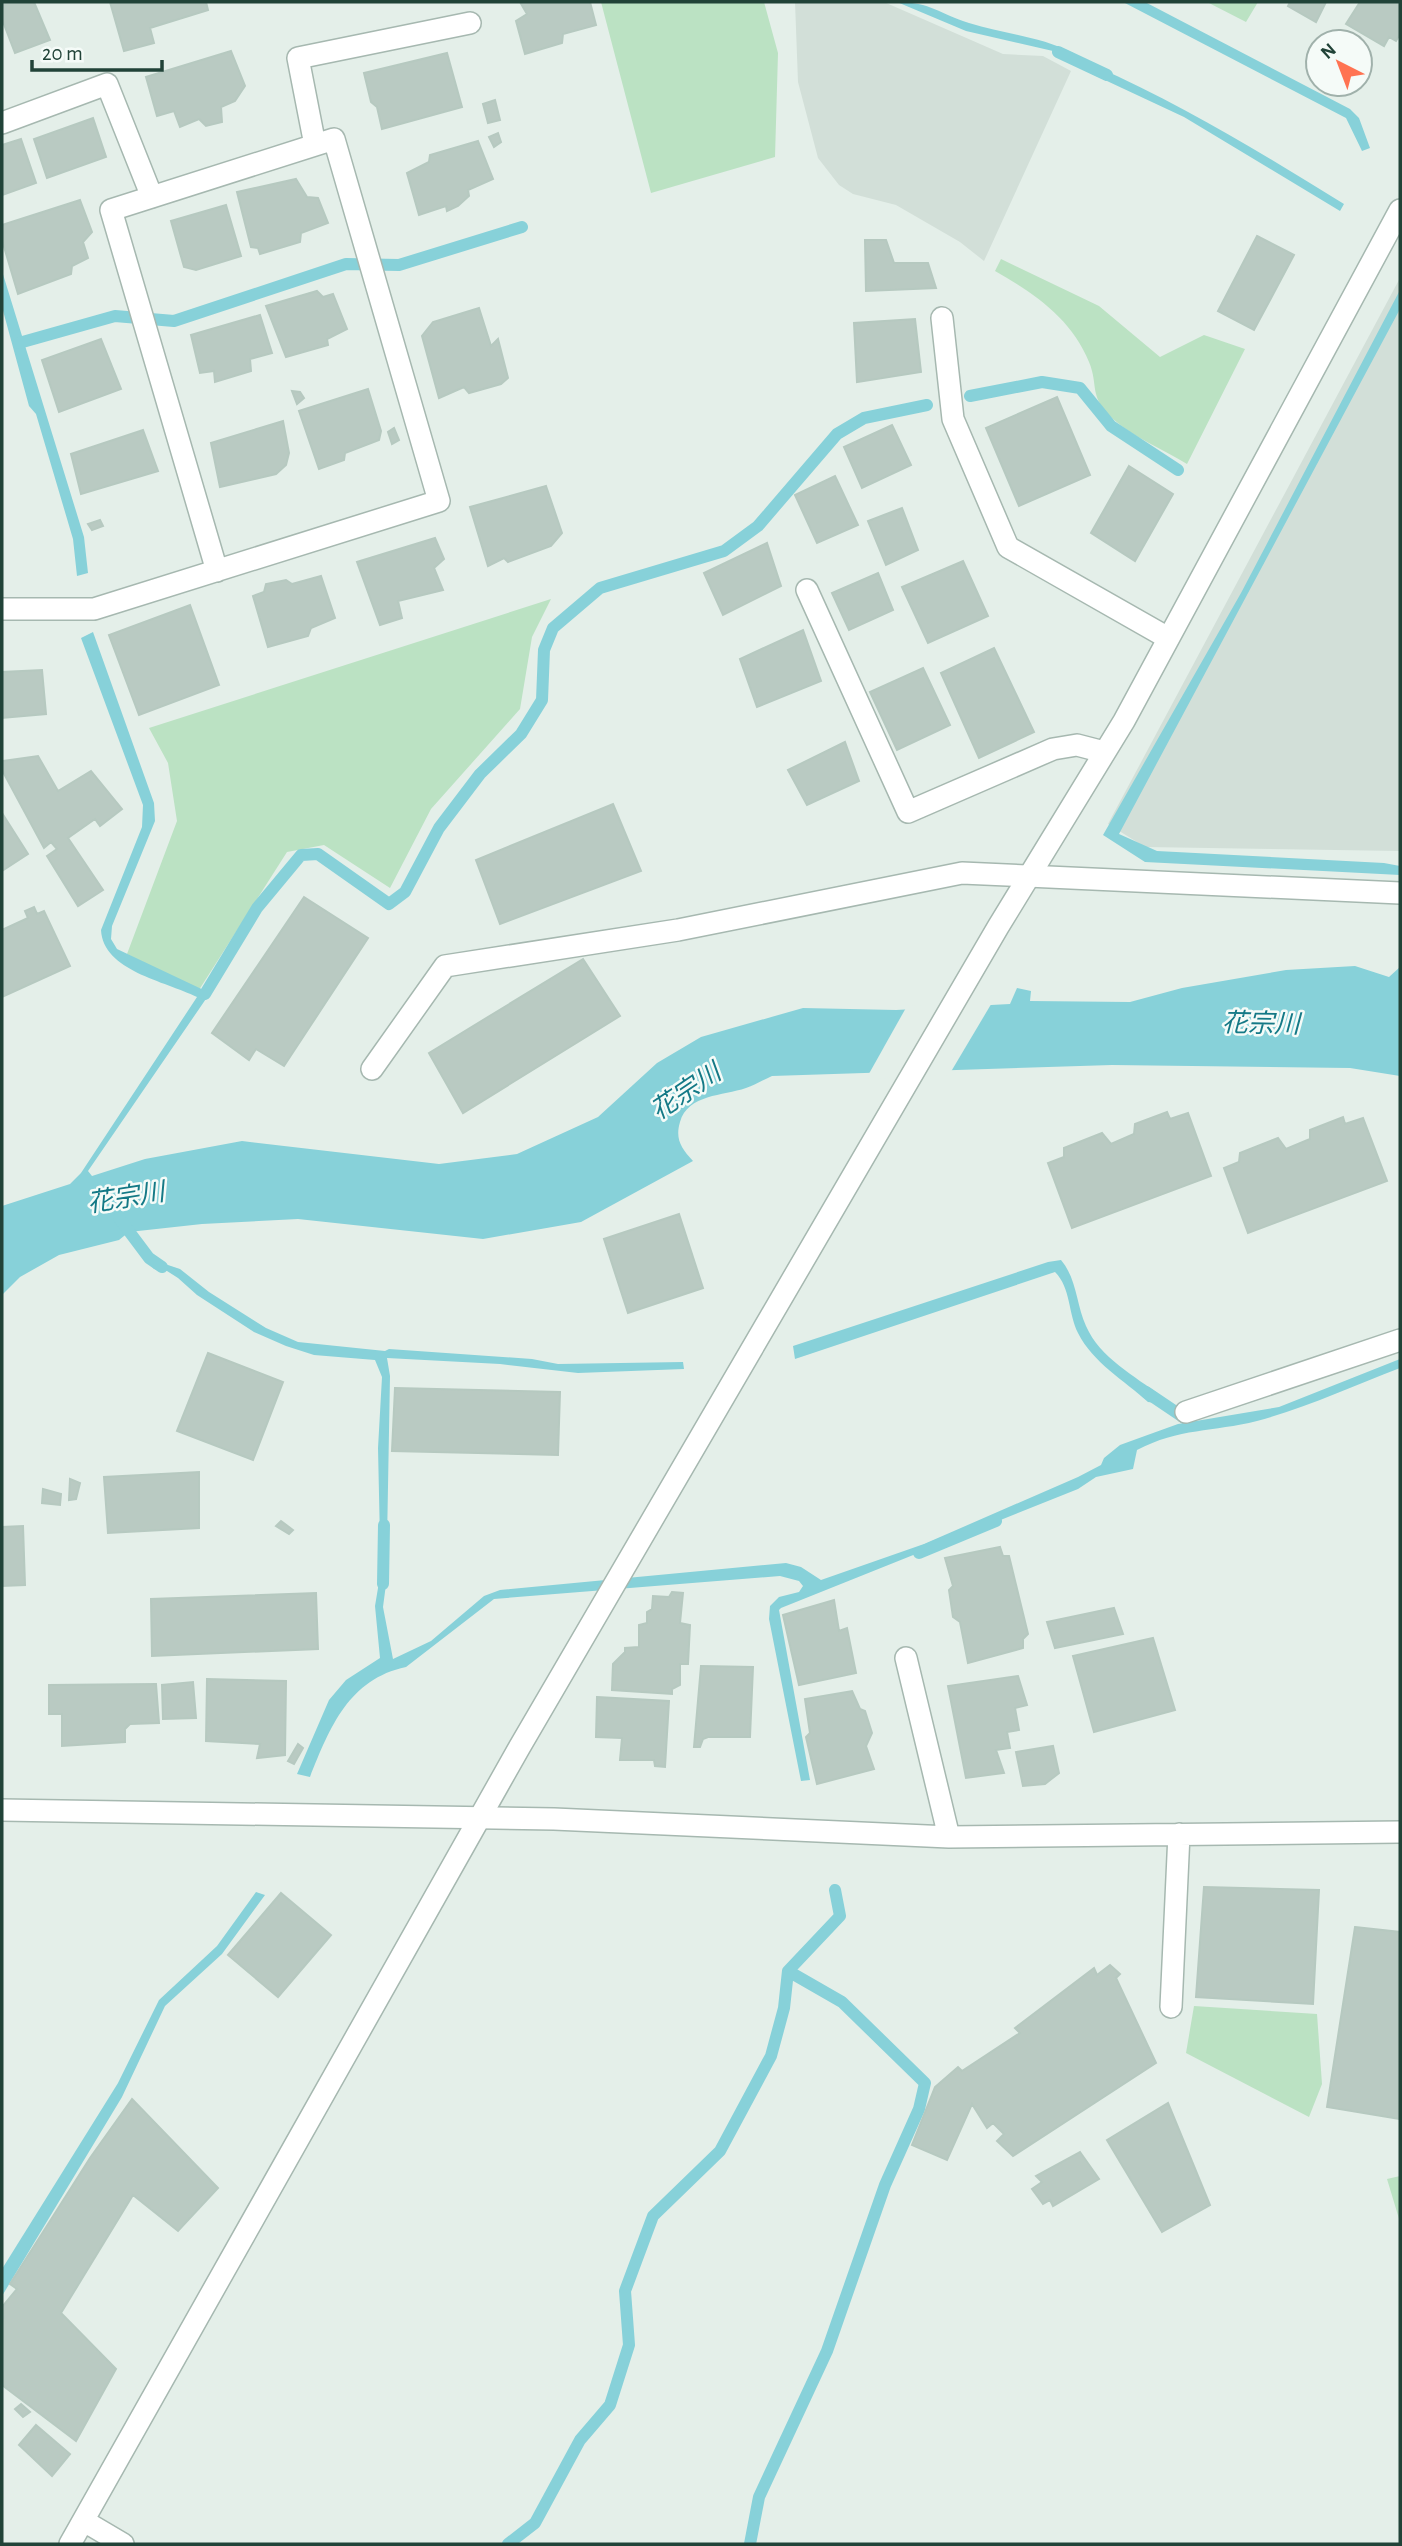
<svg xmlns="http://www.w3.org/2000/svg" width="1402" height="2546" viewBox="0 0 1402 2546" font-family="'Alegreya Sans','Noto Sans JP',sans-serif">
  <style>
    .built { fill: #d2dfd8 }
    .green { fill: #bbe2c3 }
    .water { fill: #87d1d9 }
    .pier { fill: #e4efe9 }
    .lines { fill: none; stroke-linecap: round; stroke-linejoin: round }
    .stream { stroke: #87d1d9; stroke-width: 12 }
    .building { fill: #b9cac2; stroke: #b6c9c0; stroke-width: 2 }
    .minor-casing { stroke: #a6b8b0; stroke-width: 24 }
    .tertiary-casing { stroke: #a6b8b0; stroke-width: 24 }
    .minor { stroke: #fff; stroke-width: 21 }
    .tertiary { stroke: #fff; stroke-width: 21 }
    .labels { text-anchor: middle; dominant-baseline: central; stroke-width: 5; stroke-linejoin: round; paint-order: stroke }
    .water-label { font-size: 26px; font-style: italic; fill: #147986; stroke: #f5fbf8 }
  </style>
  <rect width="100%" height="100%" fill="#e4efe9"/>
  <!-- built -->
  <path class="built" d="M795 2H884L1003 54 1043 56 1071 71 984 261 960 242 896 205 853 194 839 185 818 158 798 82Z
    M1400 278V851L1145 847 1108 824Z"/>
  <!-- green -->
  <path class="green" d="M601 2H764L778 53 775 157 651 193Z
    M1207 2H1258L1246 22Z
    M1001 259 1099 306 1160 357 1204 335 1245 349 1187 464C1164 450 1133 437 1113 419 1088 396 1099 386 1089 362 1072 319 1034 293 995 271Z
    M551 599 532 637 520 709 431 809 390 888 324 845 287 852 197 993 127 954 177 821 168 763 149 728Z
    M1194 2006 1317 2014 1322 2084 1309 2117 1186 2053Z
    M1400 2176V2222L1387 2179Z"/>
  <!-- water -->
  <path class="water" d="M897 2C931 2 940 14 969 23 1004 34 1040 36 1073 53L1070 63 1053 51 966 31Z
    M1123 2H1145L1350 109 1359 118 1370 148 1362 151 1346 118Z
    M1095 66C1183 105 1263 154 1344 204L1340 211 1184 117 1092 74Z
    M2 271 84 537 88 573 77 576 73 539 36 414 29 406 2 307Z
    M1400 290V309L1119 834 1157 851 1384 863 1400 866V875L1145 862 1103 835 1241 593Z
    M93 632 154 803 155 821 112 926 111 939 117 949 210 993 88 1171 92 1176 145 1159 242 1141 439 1164 517 1154 598 1117 657 1063 701 1037 803 1008 896 1010 1010 1004 1017 988 1031 991 1030 1001 1130 1002 1182 988 1286 970 1355 966 1389 977 1400 967V1076L1350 1068 1112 1065 772 1076C763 1080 755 1085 746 1088 723 1096 688 1094 680 1122 675 1139 681 1148 693 1161L581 1222 483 1239 298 1219 202 1224 129 1232 119 1240 59 1255 20 1277 2 1295V1206L70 1184 81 1173 197 997C165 981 103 971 101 930L142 827 143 805 81 638Z
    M151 1255 159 1262 180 1269 209 1292 266 1328 298 1342 385 1351 389 1349 532 1359 558 1364 683 1362 684 1369 578 1373 500 1364 387 1358 390 1376 387 1542 380 1540 378 1448 382 1377 375 1360 314 1355 286 1346 254 1332 197 1295 178 1278 167 1271 154 1269 146 1260Z
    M1061 1260C1077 1279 1076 1304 1086 1326 1100 1358 1135 1376 1161 1396L1156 1403 1148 1402C1124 1380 1093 1363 1078 1333 1068 1313 1071 1288 1055 1272L795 1359 793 1346 1048 1262Z
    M1400 1359V1368C1353 1386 1306 1408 1257 1421 1213 1432 1179 1428 1137 1450L1133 1469 1096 1477 1078 1489 781 1608 779 1610 810 1780 801 1781 769 1619 770 1606 779 1597 799 1592 803 1586 799 1581 780 1576 494 1599 406 1667C349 1679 330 1727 310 1777L297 1774 329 1700 346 1680 380 1658 375 1606 381 1570 388 1569 383 1607 393 1659 431 1641 484 1596 500 1590 786 1563 801 1567 821 1580 924 1544 1078 1477 1101 1465 1104 1458 1120 1445 1142 1437 1178 1424 1279 1407Z
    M256 1892 265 1895 222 1954 165 2006 122 2097 2 2296V2269L118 2083 159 2000 217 1946Z"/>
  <!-- pier -->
  <path class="pier" d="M993 1001 949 1075 866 1079 907 1006Z"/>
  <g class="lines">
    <!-- stream -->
    <path class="stream" d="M1058 52 1107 75
      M19 343 115 316 174 321 346 264 399 265 522 227
      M970 396 1042 382 1080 388 1111 426 1178 470
      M205 994 257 908 301 855 318 854 389 904 405 892 439 828 480 774 521 734 542 700 544 650 553 628 600 588 724 551 758 526 837 434 864 418 927 405
      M119 1218 149 1258 162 1267
      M1146 1392 1189 1421
      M919 1553 996 1521
      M383 1584 384 1525
      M508 2544 535 2523 580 2440 610 2405 629 2345 625 2291 653 2216 720 2151 771 2056 784 2008 788 1971 840 1916 835 1890
      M750 2544 759 2497 827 2351 885 2185 919 2109 925 2083 842 2002 788 1971"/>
  </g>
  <!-- building -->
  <path class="building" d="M2 2H34L50 40 15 53 2 19Z
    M110 2H206L208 10 150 28 154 43 124 51Z
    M520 2H590L596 25 563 34 562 43 525 54 516 21 527 14Z
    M1290 2H1326L1316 22 1288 6Z
    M1360 2H1400V34L1396 41 1389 37 1384 46 1346 24Z
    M231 51 245 86 235 101 221 107 222 122 206 126 199 119 180 127 174 111 157 116 146 77Z
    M447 53 462 107 382 129 377 107 371 102 364 73Z
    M495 100 500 120 488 123 483 104Z
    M93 118 106 157 47 178 34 139Z
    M498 133 501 142 494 147 489 137Z
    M21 139 36 183 2 195V145Z
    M478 141 493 179 468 190 469 196 458 206 447 211 446 206 419 215 407 173 429 162 430 155Z
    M296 179 307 197 318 198 328 223 301 233 300 242 260 254 258 248 251 247 237 192Z
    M80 200 92 232 83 242 88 258 72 266 71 274 18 294 2 240V225Z
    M226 205 241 256 196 270 184 267 171 221Z
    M1257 236 1294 255 1254 330 1218 311Z
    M865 240H886L894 263H928L936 288 866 291Z
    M317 291 323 297 333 294 347 329 327 339 328 345 286 357 266 306Z
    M479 308 491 346 498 339 508 378 501 384 469 393 464 387 439 398 422 336 433 322Z
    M260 315 272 353 250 359 251 371 215 382 214 371 200 373 191 335Z
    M915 319 921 372 857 382 854 323Z
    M101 339 121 389 59 412 42 360Z
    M368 389 381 431 379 440 345 453 344 460 319 469 299 411Z
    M292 391 300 392 304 398 297 404Z
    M1057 397 1090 475 1019 506 986 428Z
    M283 421 289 453 286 465 276 474 220 487 211 443Z
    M892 425 911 465 862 488 844 447Z
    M394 428 399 440 392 444 388 432Z
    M143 430 158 471 81 494 71 454Z
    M1129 466 1173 494 1135 561 1091 533Z
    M835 476 858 525 817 543 795 495Z
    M546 486 562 533 551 546 508 562 504 558 488 566 470 507Z
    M902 508 918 550 886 565 868 521Z
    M100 520 103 526 92 530 88 524Z
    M435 538 444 559 434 568 443 590 398 601 402 618 380 625 357 562Z
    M767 543 781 586 723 615 704 573Z
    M963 561 988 616 928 643 902 587Z
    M878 573 893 610 849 630 832 593Z
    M321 576 335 618 311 628 308 636 268 647 253 596 264 592 266 584 286 580 292 584Z
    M190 605 219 685 139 715 109 635Z
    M803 630 821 681 757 707 740 659Z
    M994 648 1034 732 979 758 941 673Z
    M923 668 950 725 897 750 870 692Z
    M42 670 46 714 2 718V672Z
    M845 742 859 781 807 805 788 770Z
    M38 756 58 791 91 771 122 809 100 826 95 819 68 838 103 890 78 906 47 856 57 849 51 842 44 848 2 770V761Z
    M613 804 641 871 500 924 476 860Z
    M2 813 28 854 2 871Z
    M304 897 368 938 284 1066 256 1049 249 1060 212 1033Z
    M34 907 37 914 44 911 70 966 2 997V930L28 918 25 911Z
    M583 959 620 1016 463 1113 429 1053Z
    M1167 1112 1170 1119 1188 1113 1211 1176 1072 1228 1048 1163 1064 1157V1148L1102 1133 1111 1144 1134 1134 1135 1124Z
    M1343 1117 1345 1124 1363 1118 1387 1181 1248 1233 1224 1168 1239 1162 1240 1153 1278 1138 1286 1149 1310 1139V1130Z
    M679 1214 703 1288 628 1313 604 1239Z
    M208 1353 283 1382 253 1460 177 1431Z
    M395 1388 560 1392 558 1455 392 1451Z
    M199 1472V1528L108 1533 104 1477Z
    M70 1479 80 1483 76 1499 69 1500Z
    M43 1489 61 1494 60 1505 42 1503Z
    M281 1521 293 1530 289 1534 276 1526Z
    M23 1526 25 1585 2 1586V1527Z
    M1000 1547 1003 1556H1009L1028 1634 1023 1639V1648L968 1663 960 1622 953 1617 949 1590 953 1586 945 1558Z
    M672 1592 683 1593 680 1623 690 1625 688 1664H680V1685L672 1689V1694L612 1690 613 1664 625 1652V1648L639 1647V1625L647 1623V1612L652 1609 653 1596 669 1597Z
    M316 1593 318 1649 152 1656 151 1599Z
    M834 1600 839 1631 847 1628 856 1673 799 1685 783 1615Z
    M1114 1608 1123 1634 1055 1648 1047 1622Z
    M1153 1638 1175 1710 1094 1732 1073 1656Z
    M701 1666 753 1667 750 1737H708L703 1739 700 1747H694Z
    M1018 1676 1027 1705 1015 1708 1019 1730 1007 1732 1010 1748 996 1750 1004 1773 966 1778 948 1686Z
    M207 1679 286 1681 285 1755 257 1758 260 1744 206 1741Z
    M193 1682 196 1718 163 1719 162 1685Z
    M156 1684 159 1723 130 1724 125 1729V1742L62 1746V1714H49V1685Z
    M852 1691 860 1709 865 1711 872 1733 866 1746 874 1769 817 1784 806 1737 810 1733 805 1699Z
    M597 1697 669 1701 665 1767 655 1766 654 1760H620L622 1738 596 1737Z
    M298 1744 303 1748 294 1764 288 1761Z
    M1053 1746 1059 1773 1045 1784 1023 1786 1016 1752Z
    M1204 1887 1319 1890 1313 2004 1196 1997Z
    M281 1893 331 1935 278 1997 228 1955Z
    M1355 1927 1400 1932V2119L1327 2107Z
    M1110 1965 1120 1974 1116 1978 1156 2063 1013 2156 997 2141 1004 2134 993 2123 987 2128 972 2104 947 2160 912 2145 935 2087 958 2067 962 2071 1020 2033 1015 2028 1094 1968 1097 1975Z
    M132 2099 218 2188 178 2231 133 2195 61 2313 116 2369 76 2441 2 2385V2320L4 2318 2 2307 17 2289 10 2284 90 2158Z
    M1168 2103 1210 2205 1162 2232 1107 2140Z
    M1080 2152 1099 2179 1053 2206 1050 2200 1043 2204 1032 2189 1042 2182 1036 2176Z
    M21 2404 30 2412 23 2417 15 2409Z
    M36 2425 70 2454 52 2476 19 2445Z"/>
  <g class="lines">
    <!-- minor casing -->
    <g class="minor-casing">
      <path id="minor" d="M2 123 107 84 152 197
        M315 145 298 58 470 23
        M942 318 953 419 1008 547 1168 638
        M807 590 908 812 1053 749 1077 745 1104 752
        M2 609H94L439 501 334 139 111 210 217 571
        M372 1069 445 966 678 930 962 873 1400 893
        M1186 1412 1400 1340
        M906 1658 949 1837
        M2 1810 554 1819 949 1837 1400 1832
        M1171 2007 1179 1834"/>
    </g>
    <!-- tertiary casing -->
    <g class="tertiary-casing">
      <path id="tertiary" d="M84 2521 123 2544
        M70 2544 519 1748 998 927 1124 721 1400 210"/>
    </g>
    <!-- minor -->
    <use href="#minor" class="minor"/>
    <!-- tertiary -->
    <use href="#tertiary" class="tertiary"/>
  </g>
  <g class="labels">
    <!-- water labels -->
    <g class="water-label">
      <text transform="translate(1261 1024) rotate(1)">花宗川</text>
      <text transform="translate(686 1092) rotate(-34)">花宗川</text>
      <text transform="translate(126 1198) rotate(-9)">花宗川</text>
    </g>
  </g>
  <!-- border -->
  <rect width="1402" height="2546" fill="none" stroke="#214338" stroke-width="7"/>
  <!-- north arrow -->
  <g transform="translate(1339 63) rotate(318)"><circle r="33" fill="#f5fbf8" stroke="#a0b1ab" stroke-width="2"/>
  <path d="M0-5L12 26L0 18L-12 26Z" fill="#ff7352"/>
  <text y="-10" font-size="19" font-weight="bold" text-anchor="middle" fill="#214338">N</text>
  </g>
  <!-- scale -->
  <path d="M32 60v10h130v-10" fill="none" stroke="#214338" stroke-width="3.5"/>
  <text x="42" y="60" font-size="21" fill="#214338" stroke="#f5fbf8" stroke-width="5" paint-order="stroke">20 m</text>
</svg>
